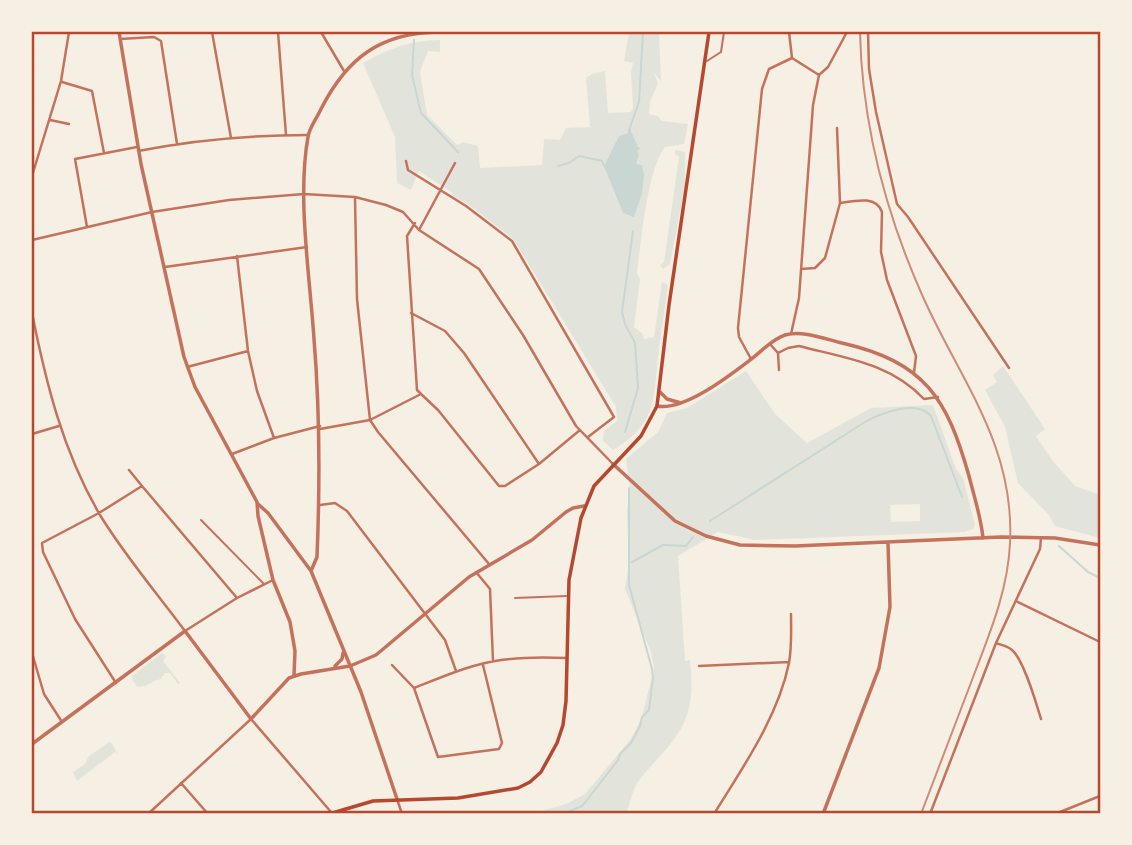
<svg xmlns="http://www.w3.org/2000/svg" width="1132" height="845" viewBox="0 0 1132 845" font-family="'Sofia Sans Condensed',sans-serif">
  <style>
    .green { fill: #e2e4dc; fill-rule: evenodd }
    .water { fill: #c9d6d2 }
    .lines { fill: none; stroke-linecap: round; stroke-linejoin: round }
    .stream { stroke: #c9d6d2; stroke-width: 2 }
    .service { stroke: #c5725c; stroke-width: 2 }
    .minor { stroke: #c5725c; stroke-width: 2.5 }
    .tertiary { stroke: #c5725c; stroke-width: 3.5 }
    .secondary { stroke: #b5482f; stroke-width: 3.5 }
    .rail { stroke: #cf8b77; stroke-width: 2 }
    .neatline { fill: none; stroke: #b5482f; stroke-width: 2.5 }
  </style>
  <rect width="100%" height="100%" fill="#f6efe4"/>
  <!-- green -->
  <path class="green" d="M629 32H659L661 82 653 71 658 83 650 102 649 114 658 116 661 121 688 124 684 144 665 147C647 170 641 243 637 273L640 279 634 327 642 333 644 339 654 337 662 282 668 285C665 306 662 327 659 349 653 397 659 423 613 450L603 441 604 431 617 421 616 407 514 240 468 204 451 195 453 193 419 171 411 190 397 183 395 137 363 63C388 49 411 40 440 40V52L428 51 420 72 427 115 457 145 463 142 478 146 480 168 542 165 544 139 560 140 566 128 590 127 586 78 592 74 605 71 608 113 631 112 633 108 631 72 633 63 624 61Z
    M675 150 685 152V185L670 264 663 269 660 265 664 262 679 157 675 154Z
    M1003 366 1045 429 1036 436 1052 460 1075 486 1100 495V538L1055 526 1048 514 1018 483 1005 427 985 390 997 382 993 375Z
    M746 371 775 414 807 443 871 408 933 405 956 469 963 478 975 525 973 529 964 532 755 540 718 532 678 556 685 661 690 660C692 677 693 698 687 715 678 742 654 760 638 782 632 791 630 804 626 813L531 814 566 804 585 794 631 739 642 717 654 668 651 652 625 589 629 563 627 511 630 489 626 459 658 432 667 413 687 408ZM920 504V521L891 522 890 505Z
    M162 653 166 656 163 661 180 683 178 684 170 673H165L161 679C151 681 148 687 137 687L131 677Z
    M109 742 112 743 118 755 115 752 77 781 73 772 85 764 89 756Z"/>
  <!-- water -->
  <path class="water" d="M628 129H630L638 147 641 148 637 151 639 155 636 164 642 165 644 175 642 193 634 217 623 213 604 166 619 136 628 133Z"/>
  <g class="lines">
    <!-- stream -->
    <path class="stream" d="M414 40 412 75 421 113 458 152
      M629 130 639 102 643 32
      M558 166 569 163 579 156 602 161 604 166
      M625 432 638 388 635 343 625 324 622 312 633 231
      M710 521 865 422C881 413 917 399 931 416L962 497
      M1059 546 1088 572 1100 578
      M632 562 663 545 686 546 693 537
      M563 814 582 806 587 800 618 760 620 754 631 743 640 726 642 717 649 710 653 678 652 669 629 585V488"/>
    <!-- service -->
    <path class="service" d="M707 61 721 52 724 32
      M201 520 263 583
      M515 598 566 596"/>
    <!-- minor -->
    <path class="minor" d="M212 32 231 138
      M278 32 286 135
      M321 32 344 71
      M789 32 792 58
      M868 32 869 69 876 112 897 204 908 217 1009 368
      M120 39 154 37 161 41 177 144
      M792 58 819 75
      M62 82 92 91 104 153
      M50 120 69 124
      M138 151C194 140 251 135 308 135
      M406 161 408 170 466 206 512 241 614 417 588 437
      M32 176 61 81 69 32
      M355 198 357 299 370 420 421 394 417 390 407 236 415 223
      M840 203C854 201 876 195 882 212L881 252 887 280 916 356 914 373
      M87 227 75 159 137 147
      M419 230 455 163
      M32 240 152 212 229 200 304 194 355 197 386 205 403 212 419 230 479 269 523 335 576 426 613 464
      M237 256 248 351 257 391 274 438
      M165 267 307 247
      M801 269 815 268 825 258 840 203 837 128
      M32 313C46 383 63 452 100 515 125 556 156 592 185 631L237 598 273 580
      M411 313 445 331 464 353 539 464
      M791 334 799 298 813 105 819 75 828 67 847 32
      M770 344 778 353 788 348 799 346C845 358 890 363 924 399L938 397
      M778 353 779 370
      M751 359 739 337 738 328 762 89 769 69 792 58
      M187 367 248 351
      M421 394 438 410 499 486H505L539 464 580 430
      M320 429 370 420 378 432 489 564
      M32 434 59 426
      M232 454 274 438 320 426
      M129 470 142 486
      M320 505 335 503 347 511 445 640 456 671
      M476 572 490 589 493 661
      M1016 601 1100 642
      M996 643C1001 645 1008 646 1012 650 1024 660 1036 703 1041 719
      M32 653 44 694 62 722
      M392 665 414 688 438 757 499 749 502 743 483 665
      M699 666 789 662
      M116 683 75 619 43 552 42 543 99 513 142 486 237 598
      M414 688C442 677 471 664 501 660 523 657 545 657 566 658
      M181 783 208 814
      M397 799 402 814
      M148 814 251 719 331 812
      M714 814C743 767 778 717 789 663 792 646 791 630 791 614
      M930 814 996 643 1040 549 1041 538
      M1055 814 1100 796"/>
    <!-- tertiary -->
    <path class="tertiary" d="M119 32 141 164 184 357 195 387 257 502 258 516 273 580 290 622 295 651 294 675
      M660 392 667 399 681 403
      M657 406C684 411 729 376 750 360 761 352 772 339 785 335 803 330 825 339 842 343 925 362 947 398 969 476 974 496 981 517 983 538
      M613 464 675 521 706 536 740 545 795 546 1001 537 1055 538 1100 545
      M258 504 268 513 311 571 361 692 397 799
      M311 571 317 557C320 484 320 412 314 339 310 277 297 198 308 137 309 128 317 118 321 109 347 58 380 33 438 32
      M335 666 342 659 343 653
      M32 744 185 631 251 719 289 678 301 674 350 666 376 655 469 577 532 540 566 512 573 508 584 506
      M32 810 33 814
      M823 814 879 668 890 607 888 543"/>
    <!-- secondary -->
    <path class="secondary" d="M329 814 373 801 458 798 518 788 530 782 541 772 557 743 563 725 566 701 569 580 581 518 594 486 641 436 657 406 669 305 709 32"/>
    <!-- rail -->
    <path class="rail" d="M860 32C862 123 886 214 923 297 961 382 1015 445 1010 543 1008 591 989 635 972 680 955 724 938 769 921 814"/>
  </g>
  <!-- border -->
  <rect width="1132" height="845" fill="none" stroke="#f6efe4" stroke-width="66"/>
  <rect x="33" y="33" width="1066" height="779" class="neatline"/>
</svg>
